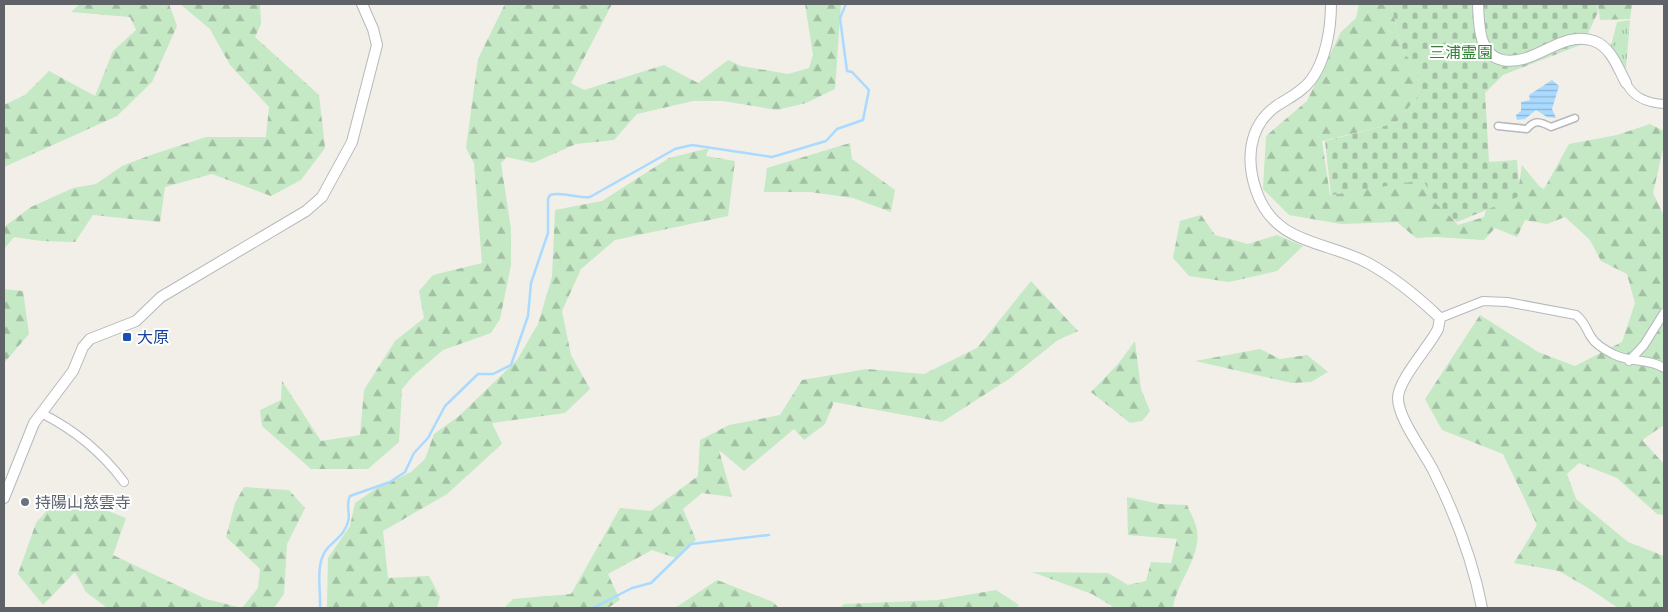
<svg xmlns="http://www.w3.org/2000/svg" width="1668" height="612" viewBox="0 0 1668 612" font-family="'Roboto Condensed','Noto Sans JP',sans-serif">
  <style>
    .grass { fill: url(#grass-tufts) }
    .forest { fill: url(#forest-firs) }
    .cemetery { fill: url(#cemetery-stones) }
    .water { fill: url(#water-rules) }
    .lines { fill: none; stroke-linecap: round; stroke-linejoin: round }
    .stream { stroke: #aadaff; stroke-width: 2.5 }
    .pedestrian-casing { stroke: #b5b8bc; stroke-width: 9 }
    .minor-casing { stroke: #b5b8bc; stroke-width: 10 }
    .tertiary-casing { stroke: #b5b8bc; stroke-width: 12 }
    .pedestrian { stroke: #fff; stroke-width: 6 }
    .minor { stroke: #fff; stroke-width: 8 }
    .tertiary { stroke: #fff; stroke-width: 10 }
    .transit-dot { fill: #1a4fb4; stroke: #fff; stroke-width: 2 }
    .worship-dot { fill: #6b7280; stroke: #fff; stroke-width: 2 }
    .labels { text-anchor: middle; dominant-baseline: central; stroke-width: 4; stroke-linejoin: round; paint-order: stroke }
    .park-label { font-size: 16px; fill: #348238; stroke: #fff }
    .transit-label { font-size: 16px; fill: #164399; stroke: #fff; text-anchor: start }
    .worship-label { font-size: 16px; fill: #5b616d; stroke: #fff; text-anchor: start }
  </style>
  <defs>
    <pattern id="grass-tufts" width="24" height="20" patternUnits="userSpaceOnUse" patternTransform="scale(1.25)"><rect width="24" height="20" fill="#c5e8c5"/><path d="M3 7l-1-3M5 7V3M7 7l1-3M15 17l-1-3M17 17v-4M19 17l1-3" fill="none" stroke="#a3c0a4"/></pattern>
    <pattern id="forest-firs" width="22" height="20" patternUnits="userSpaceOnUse" patternTransform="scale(1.25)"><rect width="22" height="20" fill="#c5e8c5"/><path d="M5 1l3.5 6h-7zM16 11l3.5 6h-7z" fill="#a3c0a4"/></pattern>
    <pattern id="cemetery-stones" width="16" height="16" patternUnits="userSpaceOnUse" patternTransform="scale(1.25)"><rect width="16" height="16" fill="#c5e8c5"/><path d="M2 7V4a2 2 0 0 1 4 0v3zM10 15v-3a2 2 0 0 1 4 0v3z" fill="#a3c0a4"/></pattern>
    <pattern id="water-rules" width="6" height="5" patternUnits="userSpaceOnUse" patternTransform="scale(1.25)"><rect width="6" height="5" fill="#aadaff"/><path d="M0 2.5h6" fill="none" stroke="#8eb4d2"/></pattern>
  </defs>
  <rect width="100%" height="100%" fill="#f1efe8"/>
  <!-- grass -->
  <path class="grass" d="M1630 20 1626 68H1624L1611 46 1617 22Z"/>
  <!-- forest -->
  <path class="forest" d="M80 4H169L177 26 152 82 117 116 4 167V105L25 95 49 71 95 96 113 51 136 30 130 17 71 12Z
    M180 4H260L261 24 255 37 319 95 325 148 301 180 271 196 212 174 165 187 160 222 93 215 75 242 41 241 14 237 4 249V227L31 207 73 188 96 184 122 166 151 155 206 137H266L269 107 230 65 210 29Z
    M505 4H612L571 83 584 90 664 65 698 83 728 60 741 66 788 74 809 68 813 55 805 4H841L835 89 806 103 777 110 723 101H693L637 114 614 140 576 144 533 163 507 157 501 163 511 229V265L500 319 491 333 443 350 413 376 402 389 399 442 368 469H311L262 426 260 410 281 400 282 381 321 441 360 435 364 390 395 341 424 318 419 291 433 275 482 263 474 163 466 148 478 59Z
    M1359 4H1391L1402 50 1417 69 1419 95 1396 123 1322 141 1330 195 1422 179 1433 197 1458 225 1484 217 1490 197 1518 191 1522 165 1539 186 1544 189 1569 144 1617 135 1650 124 1664 131V145L1653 193 1664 216V425L1642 440 1664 464V515L1657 514 1617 478 1579 463 1567 474 1576 499 1628 542 1664 556V608H1618L1590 589 1559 571 1514 563 1537 525 1503 454 1442 430 1425 399 1480 315 1538 352 1575 366 1622 342 1635 303 1627 274 1601 261 1590 240 1565 217 1547 224 1525 220 1517 237 1495 228 1484 240 1436 237 1416 238 1397 222 1341 224 1289 215 1263 189 1266 136 1307 101 1341 32 1356 18Z
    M1598 4H1632L1630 19 1600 20Z
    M850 143 852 159 895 190 891 212 853 198 810 192H764L767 168Z
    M709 148 706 156 735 161 728 216 615 240 581 269 562 311 571 355 590 389 565 413 492 423 502 444 447 494 383 531 388 578 429 576 440 597 437 608H327L328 558 350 526 355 503 377 488 411 472 425 459 434 434 459 416 517 360 538 324 552 277 555 210 602 201 669 158Z
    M1201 215 1215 235 1248 244 1277 235 1303 246 1277 271 1229 282 1189 276 1173 258 1180 221Z
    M1031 281 1078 331 1058 340 1009 379 942 422 834 402 825 424 804 440 794 429 744 471 719 450 732 497 702 493 683 509 696 540 676 558 652 550 608 574 620 600 608 608H504L513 599 571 594 620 508 651 511 698 476 700 440 729 425 780 415 802 380 867 369 924 374 977 348Z
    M4 289 23 291 29 334 4 363Z
    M1135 341 1141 389 1150 411 1142 421 1130 423 1091 392 1118 364Z
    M1260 349 1280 359 1307 355 1328 372 1311 382 1292 383 1195 361Z
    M244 487 289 490 305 508 287 544 284 594 274 608H242L258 588 260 569 226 537 235 503Z
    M62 493 126 518 113 555 206 599 242 608H107L86 592 75 572 43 605 18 574 36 523Z
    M1127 497 1160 504 1187 505C1190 512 1194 519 1196 526 1204 555 1176 582 1173 608H1115L1092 594 1032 572 1108 573 1128 585 1146 581 1151 562 1171 563 1177 539 1128 535Z
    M717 580 773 602 779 608H675Z
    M996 590 1019 605 1016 608H840L844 604 938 600Z"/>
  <!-- cemetery -->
  <path class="cemetery" d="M1391 4H1597L1598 12 1583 44 1503 75 1485 93 1489 162 1517 160 1520 196 1457 222 1436 204 1423 180 1331 195 1325 141 1396 123 1419 95 1417 69 1402 50Z"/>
  <!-- water -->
  <path class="water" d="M1552 80 1559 86 1552 109 1556 118 1547 117 1536 110 1525 119 1517 120 1516 115 1521 111V102L1530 100 1529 95Z"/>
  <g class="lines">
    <!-- stream -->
    <path class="stream" d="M320 608C321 591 315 565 326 550 334 540 344 536 348 522 351 513 345 505 350 496L390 482 405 472 414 453 428 438 445 406 478 374H493L511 365 528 316 531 283 548 233V199L550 195C564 191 576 199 590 197L675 149 692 145 772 157 826 141 837 129 863 120 869 90 852 72 847 71 840 18 846 4
      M593 608 632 588 651 583 691 544 769 535"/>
    <!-- pedestrian casing -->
    <g class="pedestrian-casing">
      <path id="pedestrian" d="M1498 126 1527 129C1535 119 1541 122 1551 127L1575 118"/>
    </g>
    <!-- minor casing -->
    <g class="minor-casing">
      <path id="minor" d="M1626 83C1634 98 1647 103 1664 104
        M1440 318 1483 301 1507 302 1576 315C1585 322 1586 329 1591 337 1596 345 1605 350 1613 354 1629 363 1649 358 1664 368
        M1629 361 1644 345 1664 313
        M41 413C75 430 101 451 124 482"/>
    </g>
    <!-- tertiary casing -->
    <g class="tertiary-casing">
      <path id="tertiary" d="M1331 4C1331 28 1326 60 1311 80 1301 93 1288 98 1275 107 1248 127 1246 161 1256 190 1274 245 1325 240 1368 263 1395 278 1418 297 1440 318L1438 329C1429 347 1398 380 1398 398 1398 419 1425 453 1434 472 1456 516 1473 561 1482 608
        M1478 4C1479 23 1478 54 1502 60 1534 67 1562 29 1594 41 1611 47 1618 68 1626 83
        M4 498 34 423 73 371 83 347 90 339 136 321 161 297 306 211 322 197 352 142 377 45 373 29 362 4"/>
    </g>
    <!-- pedestrian -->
    <use href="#pedestrian" class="pedestrian"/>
    <!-- minor -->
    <use href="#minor" class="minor"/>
    <!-- tertiary -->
    <use href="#tertiary" class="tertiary"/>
  </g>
  <!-- markers -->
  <rect class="transit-dot" x="122" y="332" width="10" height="10" rx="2.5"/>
  <circle class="worship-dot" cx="25" cy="502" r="5"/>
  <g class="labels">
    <!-- park labels -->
    <g class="park-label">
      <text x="1461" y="52">三浦霊園</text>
    </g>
    <!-- transit labels -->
    <g class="transit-label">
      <text x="137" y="337">大原</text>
    </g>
    <!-- worship labels -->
    <g class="worship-label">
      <text x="35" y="502">持陽山慈雲寺</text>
    </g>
  </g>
  <!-- border -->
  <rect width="1668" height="612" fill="none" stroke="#5f6368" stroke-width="10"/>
</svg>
